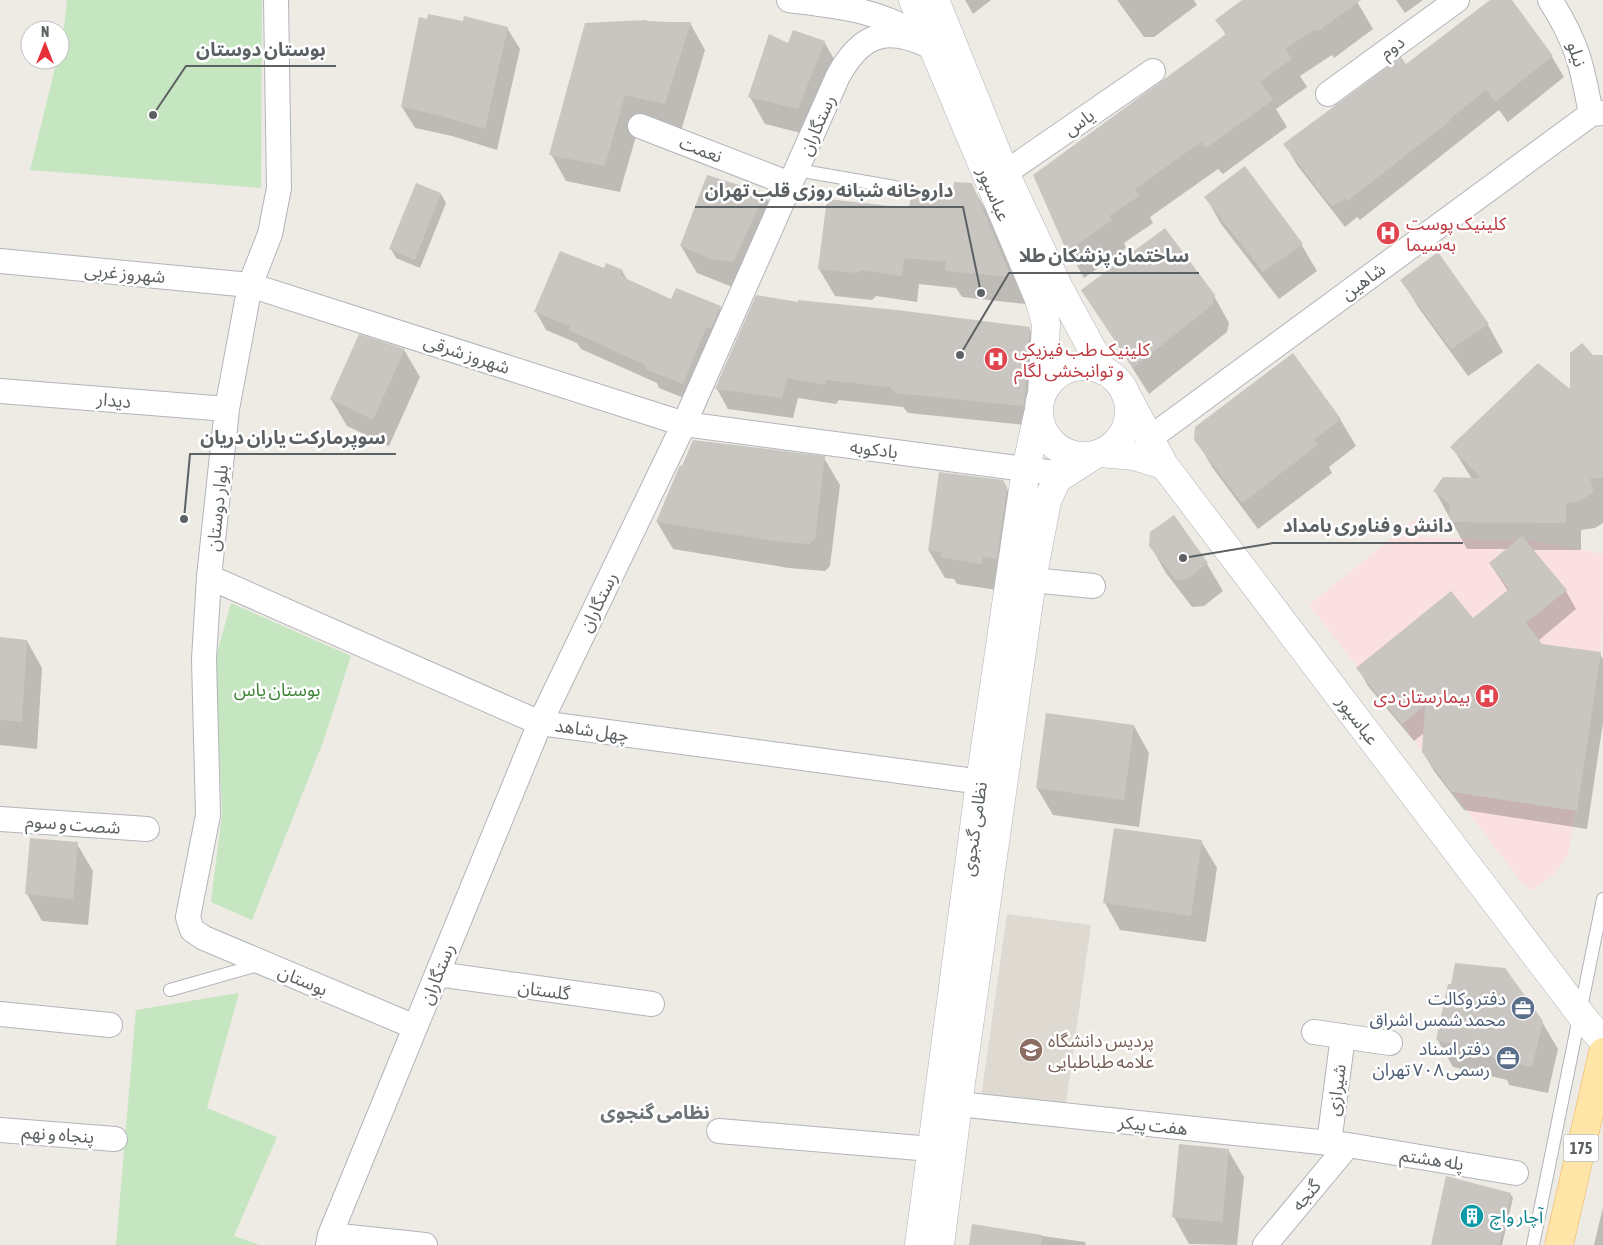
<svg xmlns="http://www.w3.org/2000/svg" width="1603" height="1245" viewBox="0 0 1603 1245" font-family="'Asap Condensed','Noto Sans Arabic',sans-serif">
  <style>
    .education { fill: #dedad2 }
    .medical { fill: #fbe0e1 }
    .green { fill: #c5e6c0 }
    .shadow { fill: #0003 }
    .building { fill: #c9c5c0 }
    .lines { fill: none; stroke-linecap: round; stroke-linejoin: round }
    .lane-casing { stroke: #b1b5b9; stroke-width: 14 }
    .street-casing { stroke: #b1b5b9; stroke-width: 26 }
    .secondary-casing { stroke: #b0b5b9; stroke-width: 29 }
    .primary-casing { stroke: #f1b259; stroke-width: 29 }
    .lane { stroke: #fff; stroke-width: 12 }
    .street { stroke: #fff; stroke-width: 24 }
    .secondary { stroke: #fff; stroke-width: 28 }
    .primary { stroke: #ffe5a8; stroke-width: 28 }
    .labels { text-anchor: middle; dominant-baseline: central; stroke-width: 5; stroke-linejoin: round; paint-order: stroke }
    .shield { fill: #fff; stroke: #8d9092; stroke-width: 1 }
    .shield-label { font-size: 16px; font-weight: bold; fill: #5c6164 }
    .street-label { font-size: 18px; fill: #5c6164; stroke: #fff }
    .health-label { font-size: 18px; fill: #be3a42; stroke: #fff; text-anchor: start }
    .park-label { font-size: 18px; fill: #3c8334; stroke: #fff }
    .service-label { font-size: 18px; fill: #4e5e75; stroke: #fff; text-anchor: end }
    .education-label { font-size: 18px; fill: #785e54; stroke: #fff; text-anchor: start }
    .culture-label { font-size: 18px; fill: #0d838f; stroke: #fff; text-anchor: start }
    .neighbourhood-label { font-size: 19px; font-weight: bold; fill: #6d7376; stroke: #fff }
    .leader { fill: none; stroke: #5c6164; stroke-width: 2 }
    .callout-dot { fill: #5c6164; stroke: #fff; stroke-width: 2 }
    .callout-label { font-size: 19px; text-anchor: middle; font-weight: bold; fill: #5c6164; stroke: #fff; stroke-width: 5; stroke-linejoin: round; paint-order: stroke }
  </style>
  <rect width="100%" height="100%" fill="#eeeae4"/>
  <!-- education -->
  <path class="education" d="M1007 914 1091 925 1065 1110 981 1098Z"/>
  <!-- medical -->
  <path class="medical" d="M1417 518H1424L1423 537 1535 541 1603 554 1601 652 1568 856 1554 874 1531 891 1521 882 1402 724 1309 605Z"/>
  <!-- green -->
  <path class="green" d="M67 0H262L261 188 30 170 57 60H60Z
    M231 603 351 656 323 742 252 920 211 902 222 813 215 660Z
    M239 993 207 1108 277 1137 234 1236 260 1245H116L136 1010Z"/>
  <!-- shadow -->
  <path class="shadow" d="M965 0H991L973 14Z
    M1117 0H1194L1197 5 1154 37H1144Z
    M1244 0H1356L1373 29 1334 58 1332 55 1300 76 1307 87 1276 109 1287 127 1223 174 1218 169 1150 217 1153 223 1124 243 1126 248 1084 278 1069 251 1034 176 1226 35 1217 20Z
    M1396 0H1423L1405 13Z
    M1492 0H1510L1552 57 1564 77 1508 122 1499 110 1360 220 1357 217 1345 227 1297 165 1285 144 1406 66Z
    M428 20 507 28 520 49 497 150 452 136 415 128 402 107Z
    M646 21 690 23 705 50 681 131 640 122 620 192 566 181 551 154Z
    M824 42 840 69 813 136 765 124 750 97 789 45Z
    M971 184 987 212 1026 304 962 297 956 288 919 284 917 302 876 296 872 300 835 296 819 269 911 210 954 194Z
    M441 194 446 203 420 268 396 258 391 249Z
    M764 194 779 221 750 288 730 286 697 273 681 246Z
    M1206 197 1301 244 1317 271 1279 299 1221 224Z
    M1438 254 1488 325 1503 352 1468 376 1418 307 1402 280Z
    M604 270 622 271 628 281 672 301 720 307 731 325 694 402 659 388 657 383 581 349 577 343 546 330 536 312Z
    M1083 290 1214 296 1229 323 1227 332 1149 394Z
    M799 303 1029 328 1041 348 1035 426 908 413 903 407 839 400 836 404 798 398 793 418 728 409 717 389Z
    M404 350 420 377 389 446 347 426 331 399Z
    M1593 356H1603V523L1595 528 1581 530V550H1532L1566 591 1576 609 1538 641 1542 645 1600 654 1603 659V723L1587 829 1464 810 1434 771 1423 752 1424 733 1414 741 1368 686 1358 668 1473 619 1508 591 1490 564 1508 549H1467L1435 491 1472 479 1452 447 1571 392Z
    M1340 419 1356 446 1329 467 1332 473 1258 529 1212 467 1196 439Z
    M824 458 840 485 830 566 825 571 789 568 673 549 657 522 680 467Z
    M1006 487 1022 515 997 590 957 584 954 579 945 578 929 551Z
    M1173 517 1207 564 1223 591 1204 606 1192 607 1166 573 1150 545Z
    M0 638 27 641 42 668 37 749 0 745Z
    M1134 726 1149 753 1139 827 1053 815 1037 788Z
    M31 839 77 844 93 871 88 925 42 921 27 894Z
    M1201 841 1217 868 1206 942 1120 930 1105 903Z
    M1542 1022 1558 1049 1548 1093 1509 1085 1507 1080 1453 1067 1437 1039Z
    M1228 1150 1244 1177 1237 1245 1189 1244 1174 1217Z
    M1510 1194 1513 1198 1502 1245H1432Z
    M1603 1207V1245H1594Z
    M973 1226 1085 1242 1086 1245H971Z"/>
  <!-- building -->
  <path class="building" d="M1242 0H1361L1317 32 1315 29 1285 49 1292 59 1260 82 1273 100 1206 148 1201 142 1135 189 1139 196 1109 216 1112 220 1067 252 1033 175 1226 34 1215 20Z
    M1490 0H1512L1553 56 1495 102 1486 90 1449 120 1450 121 1347 201 1345 198 1332 207 1283 144 1401 57 1406 64Z
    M428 14 463 21 464 16 508 27 485 129 438 115 401 107 419 17 427 19Z
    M647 20 646 22H691L665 104 625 95 605 166 549 155 585 23Z
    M793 30 825 41 798 109 748 97 769 34 788 43Z
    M1245 166 1303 244 1263 272 1204 197Z
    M707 175 765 193 734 261 714 260 680 246Z
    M954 182 972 183 1011 277 945 271 946 262 904 258 902 276 861 270 857 273 818 269 827 199 909 208 912 188 953 193Z
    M416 183 441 193 415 260 389 249Z
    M1165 228 1215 295 1212 305 1133 368 1081 290Z
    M560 251 604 268 606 263 623 270 621 275 627 279 671 299 676 288 721 306 711 328H706L683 384 647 370 645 365 569 330 570 326 534 312Z
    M1438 252 1489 324 1451 349 1400 280Z
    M756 295 798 302V300L897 310 1030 327 1024 406 895 393 890 387 827 380 824 385 787 378 782 398 715 389Z
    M359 334 405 349 373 420 330 399Z
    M1582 343 1593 355H1603V478H1590L1594 492 1580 501 1566 503V523L1450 522 1449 503 1433 491 1443 477 1481 478 1450 447 1538 363 1570 389V353Z
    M1293 353 1341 419 1314 440 1318 445 1242 503 1194 440 1195 427Z
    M693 440 825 456 815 539 809 544 773 541 656 522 680 465 682 466Z
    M939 472 1003 480 1007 487 997 559 983 557 982 564 940 557 941 552 928 551Z
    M1174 515 1208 563 1188 579 1176 580 1149 546 1150 532Z
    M1522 536 1567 590 1526 623 1542 644 1601 652 1577 811 1452 792 1422 752 1425 705 1402 724 1356 668 1451 591 1473 618 1509 589 1489 563Z
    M0 637 27 640 22 722 0 720Z
    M1046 713 1134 725 1124 800 1036 788Z
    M1114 828 1202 840 1191 916 1103 903Z
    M30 838 78 842 73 899 25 894Z
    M1455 963 1505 968 1543 1021 1532 1067 1492 1058 1493 1054 1436 1040 1448 984H1451Z
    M1179 1144 1229 1149 1222 1222 1172 1217Z
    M1446 1176 1511 1193 1499 1245H1431Z
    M972 1224 1042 1235 1041 1245H969Z"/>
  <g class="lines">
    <!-- lane casing -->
    <g class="lane-casing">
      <path id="lane" d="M797 170 895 187
        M170 990 261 964
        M1533 1245 1603 899"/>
    </g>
    <!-- street casing -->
    <g class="street-casing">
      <path id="street" d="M276 0 279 188 270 234 250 285 227 409 209 577 204 659 208 815 188 917 192 930 204 938 415 1027
        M789 0C832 6 877 9 914 33
        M1550 0C1577 42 1582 65 1591 114
        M1328 94 1457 0
        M640 126 790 184
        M1005 173 1153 71
        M0 261 250 285 684 424 1063 474
        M0 391 227 409
        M1150 438 1591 114 1603 113
        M209 577 540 723 997 784
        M1032 580 1093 586
        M0 819 147 829
        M437 974 652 1004
        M0 1014 110 1025
        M1314 1032 1390 1043
        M958 1104 1348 1145 1516 1173
        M0 1130 115 1139
        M719 1131 931 1149
        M1329 1143 1343 1036
        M330 1235 425 1245
        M328 1245 330 1235 540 723 684 424 838 76C860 36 884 25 927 45
        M1265 1245 1348 1145"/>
    </g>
    <!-- secondary casing -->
    <g class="secondary-casing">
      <path id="secondary" d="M913 0 1039 299 1046 324 1042 394
        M935 0 1005 173 1059 288 1104 371
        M1039 411a45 45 0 1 1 90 0a45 45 0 1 1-90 0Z
        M1124 391 1164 465 1581 1015 1603 1041
        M1101 453 1134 456 1164 465
        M919 1245 980 782 1026 469 1038 414
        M940 1245 958 1104 1032 580 1047 501 1057 479 1093 456"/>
    </g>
    <!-- primary casing -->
    <g class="primary-casing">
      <path id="primary" d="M1559 1245 1603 1052"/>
    </g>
    <!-- lane -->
    <use href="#lane" class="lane"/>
    <!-- street -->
    <use href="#street" class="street"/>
    <!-- secondary -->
    <use href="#secondary" class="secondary"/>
    <!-- primary -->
    <use href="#primary" class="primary"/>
  </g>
  <!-- icons -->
  <defs>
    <g id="hospital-disc" transform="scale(1.25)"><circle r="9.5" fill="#e0444e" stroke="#fff"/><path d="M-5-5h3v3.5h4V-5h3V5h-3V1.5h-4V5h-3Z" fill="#fff"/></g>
    <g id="office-disc" transform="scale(1.25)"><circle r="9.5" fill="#5c6f8a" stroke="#fff"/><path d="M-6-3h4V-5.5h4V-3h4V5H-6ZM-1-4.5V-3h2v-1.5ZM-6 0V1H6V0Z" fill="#fff"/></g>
    <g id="university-disc" transform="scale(1.25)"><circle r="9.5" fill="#8d6e63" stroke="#fff"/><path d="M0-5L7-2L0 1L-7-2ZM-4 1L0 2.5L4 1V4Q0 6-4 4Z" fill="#fff"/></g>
    <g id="building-disc" transform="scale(1.25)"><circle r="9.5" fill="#0f9aa8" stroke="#fff"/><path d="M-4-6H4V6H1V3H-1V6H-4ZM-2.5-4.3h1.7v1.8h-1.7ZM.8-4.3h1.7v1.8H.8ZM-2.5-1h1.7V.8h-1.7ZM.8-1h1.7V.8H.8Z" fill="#fff"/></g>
  </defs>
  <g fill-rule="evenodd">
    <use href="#hospital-disc" x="1388" y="233"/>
    <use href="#hospital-disc" x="996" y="359"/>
    <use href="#hospital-disc" x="1487" y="696"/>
    <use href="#office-disc" x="1523" y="1008"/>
    <use href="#university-disc" x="1031" y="1050"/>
    <use href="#office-disc" x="1508" y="1058"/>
    <use href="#building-disc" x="1472" y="1216"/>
  </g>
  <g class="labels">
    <!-- shield labels -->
    <rect class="shield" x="1563.5" y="1134.5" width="35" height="27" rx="4"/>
    <g class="shield-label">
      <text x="1581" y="1148">175</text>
    </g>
    <!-- street labels -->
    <g class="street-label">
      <text transform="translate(1392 47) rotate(-36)">دوم</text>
      <text transform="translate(1577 54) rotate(72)">نیلو</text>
      <text transform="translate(1079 122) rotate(-34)">یاس</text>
      <text transform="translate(817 125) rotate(-66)">رستگاران</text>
      <text transform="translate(701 149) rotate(21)">نعمت</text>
      <text transform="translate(994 194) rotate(67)">عباسپور</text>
      <text transform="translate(125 273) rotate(5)">شهروز غربی</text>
      <text transform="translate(1363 281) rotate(-36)">شاهین</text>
      <text transform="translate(467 354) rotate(18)">شهروز شرقی</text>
      <text transform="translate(114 400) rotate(5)">دیدار</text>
      <text transform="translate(874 449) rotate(7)">بادکوبه</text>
      <text transform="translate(217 508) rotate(-84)">بلوار دوستان</text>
      <text transform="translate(598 602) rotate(-64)">رستگاران</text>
      <text transform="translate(1358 720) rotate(53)">عباسپور</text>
      <text transform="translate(592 730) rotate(8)">چهل شاهد</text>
      <text transform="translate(73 824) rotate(4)">شصت و سوم</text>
      <text transform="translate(974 829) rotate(-82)">نظامی گنجوی</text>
      <text transform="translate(437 974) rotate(-68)">رستگاران</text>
      <text transform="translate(303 980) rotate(23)">بوستان</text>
      <text transform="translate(544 990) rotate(8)">گلستان</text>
      <text transform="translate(1336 1090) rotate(-82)">شیرازی</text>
      <text transform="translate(1153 1125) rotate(6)">هفت پیکر</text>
      <text transform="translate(58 1134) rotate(4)">پنجاه و نهم</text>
      <text transform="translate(1432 1159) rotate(9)">پله هشتم</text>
      <text transform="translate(1306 1195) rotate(-50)">گنجه</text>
    </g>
    <!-- health labels -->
    <g class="health-label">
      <text x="1406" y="223">کلینیک پوست<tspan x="1406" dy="21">به‌سیما</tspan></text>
      <text x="1014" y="349">کلینیک طب فیزیکی<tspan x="1014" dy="21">و توانبخشی لگام</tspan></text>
      <text x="1470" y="696" text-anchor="end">بیمارستان دی</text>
    </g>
    <!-- park labels -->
    <g class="park-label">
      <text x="277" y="689">بوستان یاس</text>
    </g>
    <!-- service labels -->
    <g class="service-label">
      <text x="1506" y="998">دفتر وکالت<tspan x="1506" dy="21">محمد شمس اشراق</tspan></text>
      <text x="1490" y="1048">دفتر اسناد<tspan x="1490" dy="21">رسمی ۷۰۸ تهران</tspan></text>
    </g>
    <!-- education labels -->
    <g class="education-label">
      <text x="1048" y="1040">پردیس دانشگاه<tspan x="1048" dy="21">علامه طباطبایی</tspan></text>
    </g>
    <!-- culture labels -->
    <g class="culture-label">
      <text x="1490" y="1216">آچار واچ</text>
    </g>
    <!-- neighbourhood labels -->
    <g class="neighbourhood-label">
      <text x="655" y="1112">نظامی گنجوی</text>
    </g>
  </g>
  <!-- callouts -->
  <path class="leader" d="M153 115L186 66H336M981 293L963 207H695M960 355L1009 273H1199M184 519L190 454H396M1183 558L1273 543H1463"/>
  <g class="callout-dot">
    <circle cx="153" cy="115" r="5"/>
    <circle cx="981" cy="293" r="5"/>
    <circle cx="960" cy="355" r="5"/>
    <circle cx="184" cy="519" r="5"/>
    <circle cx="1183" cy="558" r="5"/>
  </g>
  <g class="callout-label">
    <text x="261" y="56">بوستان دوستان</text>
    <text x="829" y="197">داروخانه شبانه روزی قلب تهران</text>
    <text x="1104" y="262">ساختمان پزشکان طلا</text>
    <text x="293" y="444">سوپرمارکت یاران دریان</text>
    <text x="1368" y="532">دانش و فناوری بامداد</text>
  </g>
  <!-- north arrow -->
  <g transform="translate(45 45)"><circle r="24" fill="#ffffff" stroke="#bec0c1"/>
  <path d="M0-4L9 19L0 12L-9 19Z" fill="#e92f3a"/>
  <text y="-8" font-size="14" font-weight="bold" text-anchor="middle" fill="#5c6164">N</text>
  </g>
</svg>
